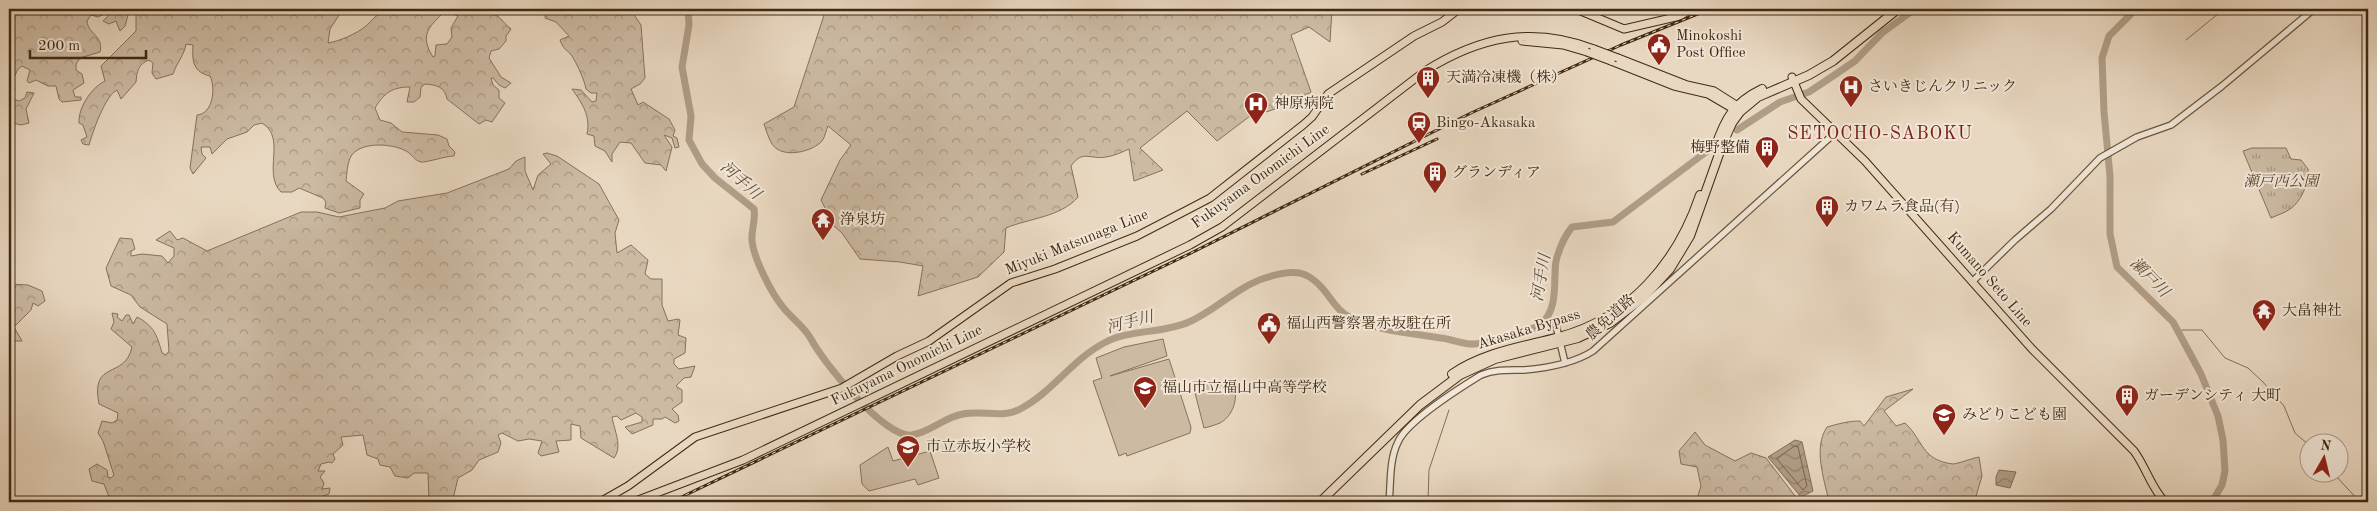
<svg xmlns="http://www.w3.org/2000/svg" width="2377" height="511" viewBox="0 0 2377 511" font-family="'Old Standard TT','Noto Serif JP',serif">
  <style>
    .forest { fill: url(#forest-crowns); stroke: #86725a; fill-rule: evenodd }
    .park { fill: url(#park-tufts); stroke: #86725a }
    .garden { fill: #ccbaa3; stroke: #86725a }
    .water { fill: url(#water-waves); stroke: #836f58 }
    .lines { fill: none; stroke-linecap: round; stroke-linejoin: round }
    .shore { stroke: #78644c; stroke-width: 1 }
    .stream { stroke: #836f58; stroke-width: 1 }
    .river { stroke: #b09d86; stroke-width: 7 }
    .minor-casing { stroke: #6a563e; stroke-width: 8 }
    .major-casing { stroke: #402a12; stroke-width: 9 }
    .highway-casing { stroke: #402a12; stroke-width: 10 }
    .minor { stroke: #f1e6d7; stroke-width: 5.5 }
    .major { stroke: #e9d8c1; stroke-width: 7 }
    .highway { stroke: #e9d8c1; stroke-width: 8 }
    .rail-casing { stroke: #402a12; stroke-width: 3 }
    .rail { stroke: #f1e6d7; stroke-width: 1; stroke-dasharray: 4; stroke-linecap: butt }
    .major-bridge-casing { stroke: #402a12; stroke-width: 9; stroke-linecap: butt }
    .major-bridge { stroke: #e9d8c1; stroke-width: 7 }
    .labels { text-anchor: middle; dominant-baseline: central; stroke-width: 4; stroke-linejoin: round; paint-order: stroke }
    .poi-label { font-size: 15px; fill: #402a12; stroke: #f1e6d7; text-anchor: start }
    .street-label { font-size: 15px; fill: #402a12; stroke: #f1e6d7 }
    .park-label { font-size: 15px; font-style: italic; fill: #5c472f; stroke: #f1e6d7 }
    .water-label { font-size: 16px; font-style: italic; fill: #624c35; stroke: #f1e6d7 }
    .quarter-label { font-size: 18px; letter-spacing: 1px; fill: #7a1f14; stroke: #f1e6d7 }
  </style>
  <defs>
    <pattern id="forest-crowns" width="20" height="18" patternUnits="userSpaceOnUse" patternTransform="scale(1.25)"><rect width="20" height="18" fill="#ccbaa3"/><path d="M2 6a3 3 0 1 1 6 0M12 15a3 3 0 1 1 6 0" fill="none" stroke="#a79783"/></pattern>
    <pattern id="park-tufts" width="24" height="20" patternUnits="userSpaceOnUse" patternTransform="scale(1.25)"><rect width="24" height="20" fill="#ccbaa3"/><path d="M3 7l-1-3M5 7V3M7 7l1-3M15 17l-1-3M17 17v-4M19 17l1-3" fill="none" stroke="#a79783"/></pattern>
    <pattern id="water-waves" width="16" height="10" patternUnits="userSpaceOnUse" patternTransform="scale(1.25)"><rect width="16" height="10" fill="#b09d86"/><path d="M0 5q4-4 8 0t8 0" fill="none" stroke="#91806c"/></pattern>
  </defs>
  <rect width="100%" height="100%" fill="#e9d8c1"/>
  <filter id="stains"><feTurbulence type="fractalNoise" baseFrequency=".004" numOctaves="4"/><feColorMatrix values="0 0 0 0 .2 0 0 0 0 .09 0 0 0 0 .02 0 0 0 .5 -.17"/></filter>
  <radialGradient id="worn" r=".72"><stop offset=".6" stop-color="#630" stop-opacity="0"/><stop offset="1" stop-color="#630" stop-opacity=".3"/></radialGradient>
  <!-- forest -->
  <path class="forest" d="M9 9H118L123 10 128 15 125 26 120 31 116 21 109 24 103 21 108 16 107 13 98 17 91 15 87 21C88 34 104 36 100 52L80 58 76 64V70L82 74 84 83 73 90 75 97H81V100L62 102 59 99 56 86H48L36 80 29 83 27 81 30 70 22 66 18 69 12 82 15 88 13 99 19 101 25 98 27 92 34 93 26 109 29 123 21 125 9 122Z
    M136 9H343L330 29 328 43C340 41 356 34 366 26 372 21 374 16 382 13L381 9H487C501 16 501 21 511 29L506 36V41L499 49 491 51 489 58 501 77 511 83 505 88 499 85 493 78H491L493 85 499 90V98L505 103 492 122 486 120 479 124 447 99C445 87 437 85 425 84L421 87 420 97 414 102H407L410 87C392 87 384 93 375 108L380 120 391 123 402 132 438 135 447 139 449 146 455 152 454 156C446 156 425 163 421 162 415 161 412 154 406 151 392 143 358 141 350 158 347 165 347 174 346 181L364 194 360 200V208L339 213 325 208 326 202 323 198 299 188 292 192H281C262 173 287 138 262 123L254 125 247 132 227 139 212 154 210 147H201L202 154 206 158 193 174 190 168 197 115C213 114 216 88 210 76 193 72 192 61 193 45L186 44C184 56 177 62 173 74L156 79 152 73 153 63 149 60C138 64 137 71 136 82L121 99 117 90C105 96 93 131 89 145L83 144 81 140 87 137 83 125 79 123C78 108 91 88 105 81L101 66 136 31ZM445 11 458 16 451 28 452 37 447 44 436 45 435 56 433 57C419 35 429 27 445 11Z
    M536 9H630L641 25 645 78 640 84 631 89 638 105 643 102 669 119 675 130 673 136 677 138 679 147 675 148 672 138 664 135 672 147 666 171 661 165 645 163 631 143 620 142 612 154V162L605 151 595 146 594 136 587 134C591 116 582 103 572 89L581 90 592 102 596 101 597 93H591L586 89C585 81 576 62 572 56 567 49 564 51 560 40L569 36 556 22 545 18 546 13Z
    M826 9H1332L1330 42 1309 27 1291 35 1311 92 1290 104 1266 112 1262 107 1217 141 1187 111 1140 148 1163 170 1134 181 1129 149C1122 152 1114 156 1106 157 1090 160 1083 149 1071 166L1078 197C1061 217 1030 218 1006 228L1004 252 978 277 918 296 923 266 900 262 860 259 842 233 834 226 821 200 840 160 851 145 828 126C826 130 825 137 822 141 813 151 789 157 777 149 770 145 767 132 764 124L794 107Z
    M547 153 557 156 599 184 619 220 615 233 617 253 631 245 648 260 645 274 651 279H662V305L668 321 678 319 680 320 678 335 686 338 685 353 674 359V364L679 369 695 366 691 377 684 378 676 386 682 390V402L672 409 678 415 679 421 675 423 665 417 662 419H653V425L632 434 625 427 642 422V417L636 413 621 420 617 416 612 417C614 430 623 446 614 458L581 438 580 426 571 424V440L556 441 559 452 541 456 538 453 542 441 529 439 518 441 502 433 498 435 501 443 498 452 479 460 472 470 458 478 454 495 444 502H429L428 473H414L408 478 395 476 390 467 380 465 378 459 367 455 363 435 341 437 343 445 333 454 335 459 332 463 329 462 321 464 318 471H325L320 477 324 483 322 489 330 488 329 494 320 497 316 502H111L104 484 92 481 89 469 97 464 107 470 108 477 111 478 114 475 103 441 98 433 102 421 112 423 117 420 118 413 99 404C90 359 125 380 132 347L111 329 114 322 112 313 118 314 117 317 122 321 126 315H129L133 324 137 317C154 326 157 335 162 353L166 355 169 351 167 324 140 307 131 295 111 286 106 268 120 238 132 239 135 249 131 251V256L142 254 162 256 168 263 174 256V248L156 240 170 231 177 240 183 238 207 251 301 212H317L339 217 385 208 398 201 447 193 509 169 516 161 525 157V171L533 190 538 175 551 164 543 154Z
    M9 284 28 285 42 291 45 301 38 306 33 303 31 310 14 327 22 341H9Z
    M1913 389 1884 411 1896 426 1905 423C1924 441 1921 460 1953 464 1957 464 1973 458 1979 457L1982 476 1976 496 1979 498 1977 502H1829C1824 478 1813 448 1827 427 1838 424 1848 421 1860 421L1864 426 1886 397Z
    M1695 432 1705 445 1735 461 1751 453 1766 458 1795 496 1794 502H1696L1701 486 1697 467 1681 464 1679 451Z"/>
  <!-- park -->
  <path class="park" d="M2252 148H2286L2291 159 2301 160 2308 169C2310 181 2301 202 2290 209 2285 213 2277 215 2271 218L2243 151Z"/>
  <!-- garden -->
  <path class="garden" d="M1163 339 1167 356 1110 376 1169 359 1191 427 1190 433 1127 456 1126 453 1119 456 1093 381 1102 378 1096 358 1124 347Z
    M1231 379C1240 393 1235 415 1220 423 1215 425 1209 427 1204 428L1195 393 1198 387Z
    M888 447 893 461 930 451 939 478 918 485 915 479 869 491 862 484 860 465Z"/>
  <!-- water -->
  <path class="water" d="M1795 440 1802 442 1813 491 1801 497 1768 457Z
    M1999 470 2016 472 2010 488 1996 485V477Z"/>
  <g class="lines">
    <!-- shore -->
    <path class="shore" d="M1795 446 1798 447 1807 486 1803 490 1777 459Z"/>
    <!-- stream -->
    <path class="stream" d="M2186 40 2224 9
      M2180 335 2182 330H2202L2225 358 2248 368 2263 382 2284 406 2295 433 2310 446
      M2334 474 2360 502
      M1428 502 1429 470 1449 410"/>
    <!-- river -->
    <path class="river" d="M688 9 689 25 682 67 691 116 689 140 702 164 715 178 754 209C756 220 751 230 752 241 754 259 771 292 782 306 791 318 804 326 811 339 823 362 885 439 912 435 931 432 944 417 963 414 983 410 1004 419 1022 408 1052 392 1072 360 1104 343 1129 329 1162 334 1189 322 1216 310 1237 287 1265 278 1297 267 1311 271 1330 298 1335 305 1341 313 1349 317 1377 331 1411 333 1441 338 1451 339 1462 344 1473 344 1485 344 1533 331 1541 324 1559 309 1553 281 1556 261 1559 249 1564 237 1572 227L1613 222 1706 152
      M2136 9 2109 36 2102 58 2104 112 2110 176V234L2117 267 2173 322 2201 374 2218 416 2223 440 2225 471 2222 485 2212 502
      M1737 130 1780 102 1809 92 1830 78 1855 61 1882 33 1915 9"/>
    <!-- minor casing -->
    <g class="minor-casing">
      <path id="minor" d="M1972 282 2015 240 2051 209 2100 158 2137 137 2171 125 2222 86 2314 9
        M1555 321 1565 363
        M1389 502C1391 483 1389 460 1398 442 1408 420 1460 388 1481 375 1495 369 1509 370 1524 370 1547 368 1573 364 1593 351L1836 132"/>
    </g>
    <!-- major casing -->
    <g class="major-casing">
      <path id="major" d="M1576 9 1624 29 1680 16 1691 9
        M1522 41 1563 45 1587 52
        M1618 58 1687 85 1714 91 1736 105 1739 109
        M1611 61 1674 86 1708 94 1737 111
        M1792 77 1801 99 1865 161 2032 349 2134 451C2146 467 2151 488 2165 502
        M600 502 628 486 695 437 842 388 897 356 929 341 1011 283 1055 269 1137 236 1191 208 1210 198 1303 125 1312 117 1328 94 1414 36 1442 22 1459 9
        M633 502 743 460 1190 245 1222 227 1425 71C1479 37 1532 25 1594 49"/>
    </g>
    <!-- highway casing -->
    <g class="highway-casing">
      <path id="highway" d="M1715 148C1725 119 1733 103 1762 89
        M1452 374C1484 352 1522 347 1559 337 1630 318 1677 263 1700 195
        M1320 502 1420 405 1460 375 1495 359 1578 338 1610 323 1644 297 1670 269 1690 236 1723 143 1732 123 1740 112 1758 97 1809 75 1833 61 1898 9"/>
    </g>
    <!-- minor -->
    <use href="#minor" class="minor"/>
    <!-- major -->
    <use href="#major" class="major"/>
    <!-- highway -->
    <use href="#highway" class="highway"/>
    <!-- rail casing -->
    <g class="rail-casing">
      <path id="rail" d="M1362 174 1437 139
        M671 502 1187 255 1471 113 1621 45 1710 9"/>
    </g>
    <!-- rail -->
    <use href="#rail" class="rail"/>
    <!-- major-bridge casing -->
    <g class="major-bridge-casing">
      <path id="major-bridge" d="M1594 49 1618 58
        M1587 52 1611 61"/>
    </g>
    <!-- major-bridge -->
    <use href="#major-bridge" class="major-bridge"/>
  </g>
  <!-- icons -->
  <defs>
    <g id="civic-pin" transform="scale(1.25)"><path d="M0 17L-7.5 6A9.5 9.5 0 1 1 7.5 6Z" fill="#8f2418" stroke="#f1e6d7"/><path d="M-.6-6.5H3V-4.5H.6V-3L4-1V1h2V6H-6V1h2V-1L-.6-3ZM-1.2 2.5V6h2.4V2.5Z" fill="#fff"/></g>
    <g id="building-pin" transform="scale(1.25)"><path d="M0 17L-7.5 6A9.5 9.5 0 1 1 7.5 6Z" fill="#8f2418" stroke="#f1e6d7"/><path d="M-4-6H4V6H1V3H-1V6H-4ZM-2.5-4.3h1.7v1.8h-1.7ZM.8-4.3h1.7v1.8H.8ZM-2.5-1h1.7V.8h-1.7ZM.8-1h1.7V.8H.8Z" fill="#fff"/></g>
    <g id="hospital-pin" transform="scale(1.25)"><path d="M0 17L-7.5 6A9.5 9.5 0 1 1 7.5 6Z" fill="#8f2418" stroke="#f1e6d7"/><path d="M-5-5h3v3.5h4V-5h3V5h-3V1.5h-4V5h-3Z" fill="#fff"/></g>
    <g id="station-pin" transform="scale(1.25)"><path d="M0 17L-7.5 6A9.5 9.5 0 1 1 7.5 6Z" fill="#8f2418" stroke="#f1e6d7"/><path d="M-3-6H3Q5-6 5-4V2Q5 4 3 4L4.5 6H3L1.5 4h-3L-3 6H-4.5L-3 4Q-5 4-5 2V-4Q-5-6-3-6ZM-3.5-4v3h7v-3ZM-3.5 1v1.5H-2V1ZM2 1v1.5H3.5V1Z" fill="#fff"/></g>
    <g id="temple-pin" transform="scale(1.25)"><path d="M0 17L-7.5 6A9.5 9.5 0 1 1 7.5 6Z" fill="#8f2418" stroke="#f1e6d7"/><path d="M0-6L5-2H3V0L6.5 2.5H4V6H1.5V3h-3V6H-4V2.5H-6.5L-3 0V-2H-5Z" fill="#fff"/></g>
    <g id="school-pin" transform="scale(1.25)"><path d="M0 17L-7.5 6A9.5 9.5 0 1 1 7.5 6Z" fill="#8f2418" stroke="#f1e6d7"/><path d="M0-5L7-2L0 1L-7-2ZM-4 1L0 2.5L4 1V4Q0 6-4 4Z" fill="#fff"/></g>
  </defs>
  <g fill-rule="evenodd">
    <use href="#civic-pin" x="1659" y="45"/>
    <use href="#building-pin" x="1428" y="78"/>
    <use href="#hospital-pin" x="1851" y="87"/>
    <use href="#hospital-pin" x="1256" y="104"/>
    <use href="#station-pin" x="1419" y="123"/>
    <use href="#building-pin" x="1767" y="148"/>
    <use href="#building-pin" x="1435" y="173"/>
    <use href="#building-pin" x="1827" y="207"/>
    <use href="#temple-pin" x="823" y="220"/>
    <use href="#temple-pin" x="2264" y="311"/>
    <use href="#civic-pin" x="1269" y="324"/>
    <use href="#school-pin" x="1145" y="388"/>
    <use href="#building-pin" x="2127" y="396"/>
    <use href="#school-pin" x="1944" y="415"/>
    <use href="#school-pin" x="908" y="447"/>
  </g>
  <g class="labels">
    <!-- poi labels -->
    <g class="poi-label">
      <text x="1676" y="36">Minokoshi<tspan x="1676" dy="17">Post Office</tspan></text>
      <text x="1446" y="78">天満冷凍機（株）</text>
      <text x="1868" y="87">さいきじんクリニック</text>
      <text x="1274" y="104">神原病院</text>
      <text x="1436" y="123">Bingo-Akasaka</text>
      <text x="1750" y="148" text-anchor="end">梅野整備</text>
      <text x="1452" y="173">グランディア</text>
      <text x="1844" y="207">カワムラ食品(有)</text>
      <text x="840" y="220">浄泉坊</text>
      <text x="2282" y="311">大畠神社</text>
      <text x="1286" y="324">福山西警察署赤坂駐在所</text>
      <text x="1162" y="388">福山市立福山中高等学校</text>
      <text x="2144" y="396">ガーデンシティ 大町</text>
      <text x="1962" y="415">みどりこども園</text>
      <text x="926" y="447">市立赤坂小学校</text>
    </g>
    <!-- street labels -->
    <g class="street-label">
      <text transform="translate(1261 177) rotate(-36)">Fukuyama Onomichi Line</text>
      <text transform="translate(1077 243) rotate(-22)">Miyuki Matsunaga Line</text>
      <text transform="translate(1989 280) rotate(49)">Kumano Seto Line</text>
      <text transform="translate(1611 318) rotate(-42)">農免道路</text>
      <text transform="translate(1529 330) rotate(-17)">Akasaka Bypass</text>
      <text transform="translate(907 366) rotate(-26)">Fukuyama Onomichi Line</text>
    </g>
    <!-- park labels -->
    <g class="park-label">
      <text x="2281" y="182">瀬戸西公園</text>
    </g>
    <!-- water labels -->
    <g class="water-label">
      <text transform="translate(740 181) rotate(42)">河手川</text>
      <text transform="translate(1542 278) rotate(-80)">河手川</text>
      <text transform="translate(2149 278) rotate(45)">瀬戸川</text>
      <text transform="translate(1130 323) rotate(-14)">河手川</text>
    </g>
    <!-- quarter labels -->
    <g class="quarter-label">
      <text x="1880" y="134">SETOCHO-SABOKU</text>
    </g>
  </g>
  <!-- margin -->
  <rect width="2377" height="511" fill="none" stroke="#e9d8c1" stroke-width="30"/>
  <rect x="10" y="10" width="2357" height="491" fill="none" stroke="#402a12" stroke-width="2.5"/>
  <rect x="15" y="15" width="2347" height="481" fill="none" stroke="#402a12"/>
  <!-- north arrow -->
  <g transform="translate(2324 458) rotate(8)"><circle r="24" fill="#f1e6d7" stroke="#aa9b88"/>
  <path d="M0-4L9 19L0 12L-9 19Z" fill="#8f2418"/>
  <text y="-8" font-size="14" font-weight="bold" text-anchor="middle" fill="#402a12">N</text>
  </g>
  <!-- scale -->
  <path d="M30 50v8h116v-8" fill="none" stroke="#402a12" stroke-width="2.5"/>
  <text x="38" y="50" font-size="15" fill="#402a12" stroke="#f1e6d7" stroke-width="4" paint-order="stroke">200 m</text>
  <rect width="100%" height="100%" filter="url(#stains)"/>
  <rect width="100%" height="100%" fill="url(#worn)"/>
</svg>
